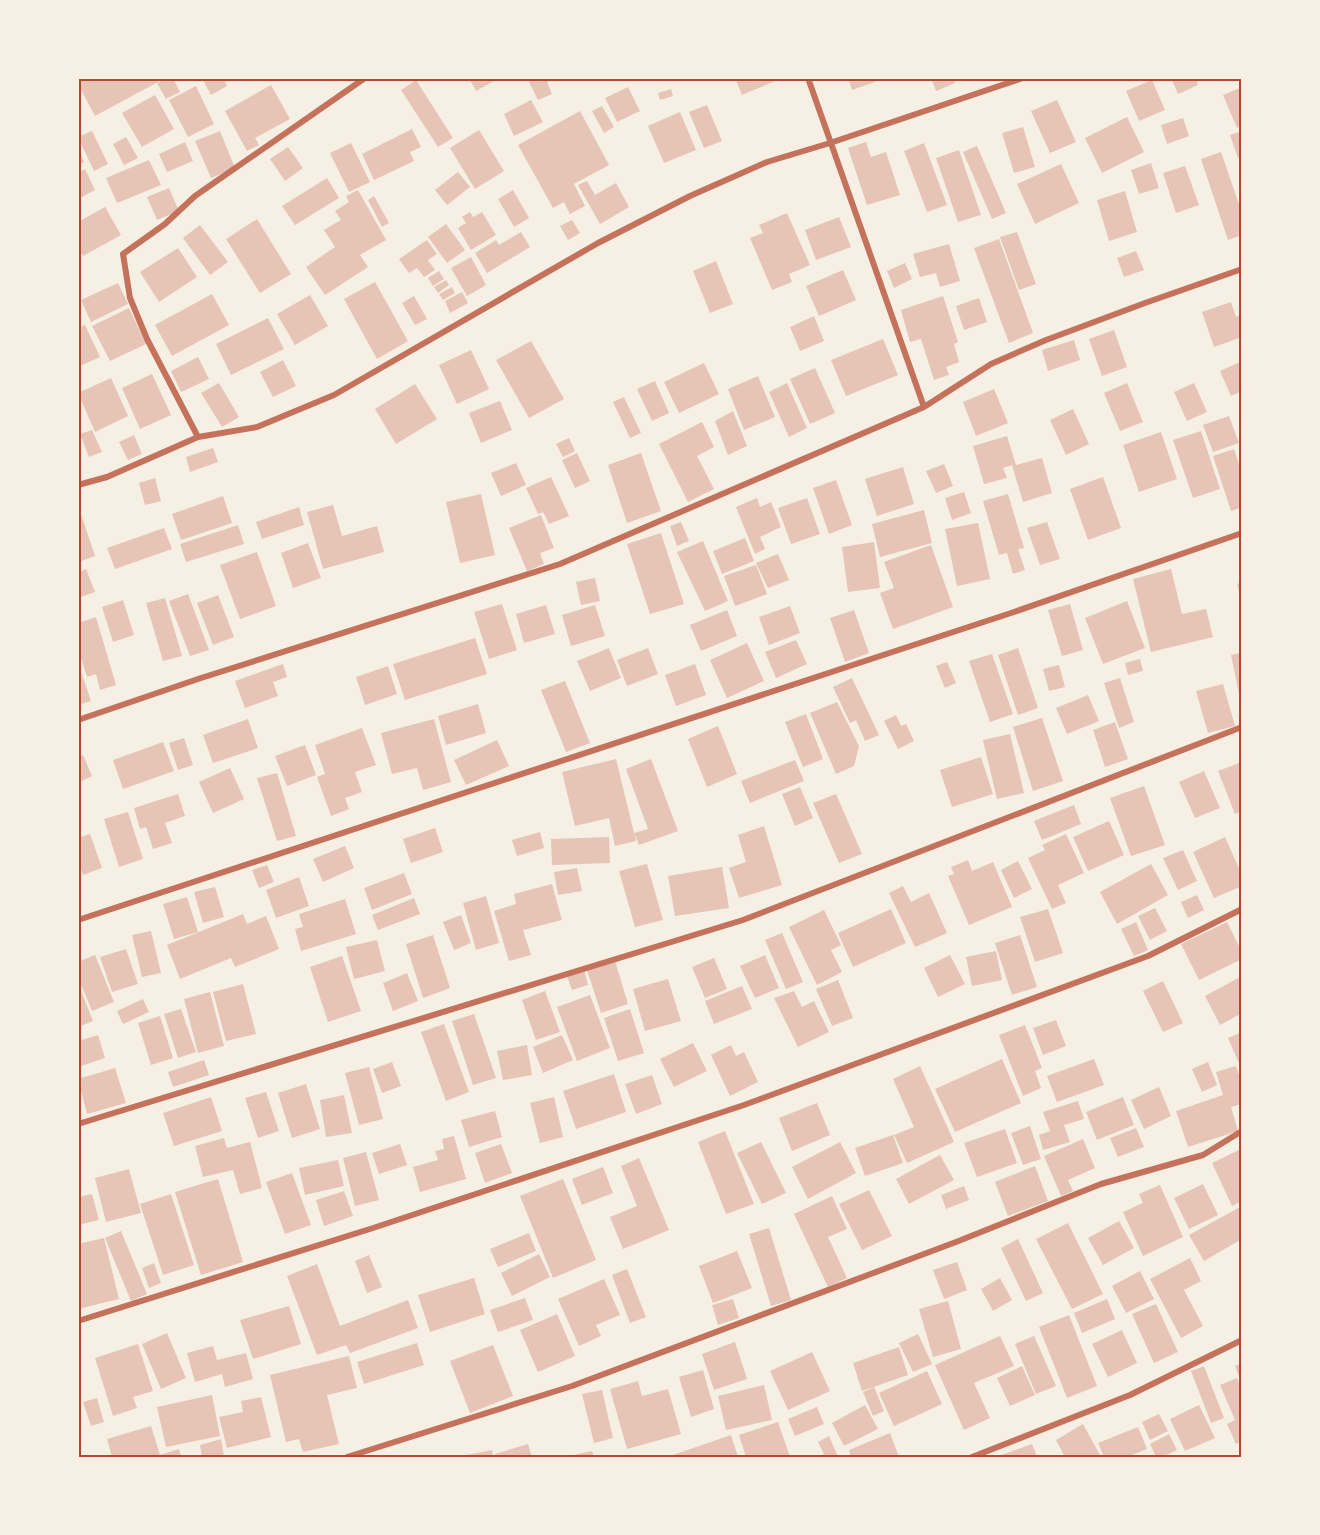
<svg xmlns="http://www.w3.org/2000/svg" width="1320" height="1535" viewBox="0 0 1320 1535" font-family="'Sofia Sans Condensed',sans-serif">
  <style>
    .building { fill: #e6c5b7 }
    .lines { fill: none; stroke-linecap: round; stroke-linejoin: round }
    .minor { stroke: #c5725c; stroke-width: 6 }
    .neatline { fill: none; stroke: #b5482f; stroke-width: 2 }
  </style>
  <rect width="100%" height="100%" fill="#f6efe4"/>
  <!-- building -->
  <path class="building" d="M78 78H155L158 82 95 116 78 84Z
    M167 78H173L180 92 166 99 157 83Z
    M202 78H223L227 86 211 95Z
    M469 78H495L496 80 476 91Z
    M527 78H556L547 82 552 94 538 100Z
    M735 78H782L742 95Z
    M848 78H874L875 82 852 90Z
    M931 78H953L955 83 936 91Z
    M1171 78H1196L1198 85 1178 94Z
    M416 80 453 138 438 147 401 90Z
    M1152 80 1165 110 1139 121 1126 91Z
    M271 85 290 119 255 138 259 145 247 151 225 111Z
    M196 86 214 124 188 137 169 100Z
    M628 87 640 111 617 122 605 98Z
    M1242 87V125L1237 128 1223 95Z
    M671 89 673 96 660 100 658 93Z
    M155 95 174 129 142 147 122 113Z
    M531 100 543 122 514 136 504 114Z
    M1057 100 1076 142 1050 153 1031 111Z
    M707 105 722 141 704 148 689 112Z
    M602 106 614 127 604 133 592 111Z
    M580 111 609 165 574 184 585 206 570 214 564 202 553 208 518 145Z
    M680 112 696 150 664 163 648 126Z
    M1127 117 1144 152 1102 173 1085 138Z
    M1183 118 1189 136 1167 144 1161 125Z
    M1023 127 1035 167 1014 173 1002 133Z
    M412 129 421 147 410 152 414 161 374 180 362 154Z
    M479 130 504 171 475 189 450 148Z
    M92 131 108 164 94 171 78 137Z
    M220 131 235 168 211 178 195 141Z
    M1242 131V157L1238 158 1230 135Z
    M126 137 138 158 124 165 113 144Z
    M185 142 193 161 167 172 159 154Z
    M866 142 871 157 886 152 900 195 867 205 848 148Z
    M351 143 370 182 349 192 330 153Z
    M924 143 947 205 927 212 904 151Z
    M977 146 1006 213 992 219 963 152Z
    M288 147 303 168 285 181 270 159Z
    M78 148 84 162 78 165Z
    M959 150 981 215 958 222 936 158Z
    M1221 152 1242 213V235L1228 240 1201 159Z
    M149 160 161 185 117 203 106 178Z
    M1151 163 1159 188 1139 194 1131 170Z
    M1061 164 1079 203 1035 224 1017 184Z
    M1185 166 1199 205 1176 213 1163 173Z
    M85 169 95 190 78 199V173Z
    M458 172 470 187 447 205 435 190Z
    M327 178 339 198 295 225 282 206Z
    M587 181 595 195 616 183 629 207 600 224 578 185Z
    M169 188 179 211 157 220 147 197Z
    M358 190 386 240 360 255 368 267 325 295 306 267 335 247 324 230 341 220 335 211 349 202 346 196Z
    M513 190 529 218 514 227 498 199Z
    M1125 191 1137 232 1109 241 1097 200Z
    M374 196 389 223 382 227 368 200Z
    M105 207 121 235 83 256 78 248V222Z
    M470 212 473 217 482 212 496 235 471 250 458 228 466 223 462 217Z
    M787 213 810 265 789 274 792 282 772 290 750 238 763 233 759 225Z
    M839 217 851 247 816 260 805 230Z
    M257 219 291 274 260 293 226 239Z
    M572 220 580 233 568 240 560 226Z
    M446 224 465 250 447 263 428 237Z
    M200 225 228 262 210 275 183 238Z
    M521 232 530 247 487 273 475 253 496 240 499 245Z
    M1017 232 1036 284 1019 290 1000 237Z
    M999 239 1033 333 1009 343 974 248Z
    M427 240 437 254 428 260 435 270 424 277 417 268 409 273 399 259Z
    M949 244 960 281 940 287 936 273 920 277 913 254Z
    M178 248 197 277 159 302 140 272Z
    M1136 251 1144 270 1124 277 1117 258Z
    M471 257 486 285 467 296 451 268Z
    M716 261 733 304 710 313 693 271Z
    M905 263 912 279 894 288 887 271Z
    M843 270 856 300 819 316 806 286Z
    M439 271 444 279 433 286 428 278Z
    M446 280 449 285 438 293 434 287Z
    M375 282 408 341 377 359 344 299Z
    M118 283 128 304 91 322 81 300Z
    M452 287 455 293 443 300 439 294Z
    M462 292 468 303 450 313 445 301Z
    M212 294 229 325 172 356 155 325Z
    M310 295 328 326 295 345 277 314Z
    M414 296 427 319 415 325 402 303Z
    M943 296 958 342 954 344 959 362 946 367 949 375 934 380 921 339 910 342 901 310Z
    M979 298 987 322 964 330 956 306Z
    M1231 302 1236 317 1242 314V337L1214 347 1202 312Z
    M129 308 146 344 110 361 92 326Z
    M814 316 824 341 800 351 790 327Z
    M268 318 284 349 231 375 216 344Z
    M85 325 100 357 78 367V328Z
    M1114 330 1127 367 1102 376 1089 339Z
    M883 339 898 375 846 396 831 360Z
    M1074 340 1080 360 1048 371 1042 350Z
    M531 341 564 399 529 418 496 360Z
    M471 350 489 389 457 404 439 365Z
    M198 357 209 379 181 392 171 371Z
    M283 360 296 386 273 397 260 372Z
    M1242 361V391L1231 396 1220 371Z
    M704 363 719 394 679 413 664 382Z
    M815 368 835 413 810 424 790 379Z
    M152 374 171 415 140 429 122 388Z
    M758 376 775 417 744 430 728 389Z
    M111 378 128 416 95 432 78 393Z
    M655 381 669 413 652 421 637 389Z
    M219 383 239 417 222 427 201 393Z
    M787 383 807 428 789 437 769 392Z
    M1127 383 1143 422 1120 431 1104 393Z
    M1194 383 1207 412 1187 421 1174 392Z
    M415 384 437 419 396 444 375 409Z
    M994 389 1008 423 976 436 963 402Z
    M624 397 641 433 630 438 613 402Z
    M500 401 512 430 481 443 469 413Z
    M1073 409 1089 444 1066 455 1050 420Z
    M733 411 747 446 728 455 715 421Z
    M1229 416 1239 443 1213 452 1203 425Z
    M702 422 714 447 697 456 714 489 688 502 659 444Z
    M92 430 102 452 89 457 80 434Z
    M1201 431 1220 489 1193 498 1173 440Z
    M1161 432 1177 479 1139 492 1123 445Z
    M134 435 142 454 128 460 119 442Z
    M1007 436 1016 465 1042 458 1052 493 1023 502 1012 465 1003 468 1007 478 984 484 973 446Z
    M569 438 575 451 563 457 556 444Z
    M213 448 218 462 190 472 186 457Z
    M1234 449 1242 473V507L1231 511 1213 456Z
    M577 453 590 481 575 488 562 460Z
    M641 453 661 511 627 523 608 465Z
    M516 463 526 485 501 496 491 473Z
    M944 464 953 486 936 493 926 471Z
    M903 467 914 504 877 516 865 479Z
    M551 477 569 516 549 524 543 512 538 514 526 488Z
    M1103 477 1121 528 1088 540 1070 489Z
    M155 478 161 501 145 505 139 483Z
    M836 480 852 525 829 534 813 488Z
    M964 492 971 513 952 520 945 498Z
    M481 494 495 555 460 563 446 502Z
    M1008 494 1024 548 1018 549 1025 570 1013 574 1007 553 999 555 983 501Z
    M223 496 232 523 181 540 172 514Z
    M757 498 760 507 771 502 781 527 760 537 765 549 755 554 736 507Z
    M807 498 820 534 791 544 778 508Z
    M78 505 95 556 78 562Z
    M333 505 342 536 377 526 384 552 323 569 307 512Z
    M299 507 304 525 262 539 256 522Z
    M924 510 932 543 880 557 872 524Z
    M541 515 554 548 540 553 544 564 527 571 509 528Z
    M681 522 689 541 677 546 670 526Z
    M1047 522 1060 559 1040 565 1027 528Z
    M978 523 990 579 957 586 945 529Z
    M238 525 244 544 186 562 180 544Z
    M164 528 172 549 115 569 107 548Z
    M661 533 684 604 650 614 627 544Z
    M745 538 754 561 722 574 713 551Z
    M703 541 728 601 705 611 677 552Z
    M874 542 880 588 848 592 842 547Z
    M308 543 321 578 293 588 281 553Z
    M931 545 953 607 893 629 880 593 894 588 884 562Z
    M257 552 276 606 240 619 220 565Z
    M778 554 789 580 768 588 756 563Z
    M756 565 767 594 735 606 724 576Z
    M86 569 95 592 78 598V573Z
    M1171 569 1182 614 1206 609 1213 637 1151 652 1133 579Z
    M595 578 600 601 581 605 576 582Z
    M1242 582V598H1241L1237 584Z
    M188 594 209 650 190 656 169 601Z
    M218 595 234 637 213 645 197 603Z
    M165 598 182 656 163 661 146 603Z
    M123 600 134 635 113 642 102 607Z
    M1127 601 1145 648 1103 664 1085 618Z
    M502 604 517 650 489 659 474 612Z
    M1070 604 1083 650 1062 656 1048 610Z
    M546 605 555 634 524 643 516 614Z
    M595 605 605 636 571 646 562 615Z
    M790 606 800 633 769 645 759 617Z
    M727 610 737 636 701 651 690 625Z
    M854 610 869 653 845 662 830 618Z
    M96 617 116 685 100 690 96 674 87 677 78 648V623Z
    M475 638 487 674 405 700 393 664Z
    M796 640 807 664 776 678 765 652Z
    M747 643 764 681 727 698 710 660Z
    M609 648 621 678 590 691 577 661Z
    M648 648 658 674 627 686 617 660Z
    M1018 648 1038 708 1018 715 998 655Z
    M1242 653V703H1241L1231 655Z
    M992 654 1013 714 990 722 969 661Z
    M1140 659 1143 671 1128 675 1125 663Z
    M947 662 956 683 945 688 936 666Z
    M283 664 287 677 273 682 278 696 245 708 235 681Z
    M695 664 706 695 676 706 665 675Z
    M1059 665 1065 687 1049 691 1043 669Z
    M388 666 397 694 365 705 356 677Z
    M82 674 91 701 78 705V675Z
    M852 678 879 735 865 741 856 720 850 723 833 687Z
    M1120 678 1134 722 1119 728 1104 683Z
    M565 681 590 743 566 752 541 690Z
    M1223 684 1235 726 1208 733 1196 691Z
    M1088 695 1099 721 1067 734 1056 708Z
    M837 702 859 746 854 766 836 774 810 713Z
    M478 704 486 733 446 745 438 716Z
    M806 714 823 759 803 767 785 722Z
    M896 715 901 726 906 724 914 741 898 749 884 721Z
    M1042 718 1063 781 1033 791 1013 727Z
    M248 719 258 748 213 763 203 735Z
    M434 719 451 782 423 790 417 768 392 774 381 733Z
    M1115 722 1128 759 1105 767 1093 730Z
    M718 726 737 774 707 787 688 739Z
    M362 728 376 765 355 772 362 792 345 798 349 809 331 816 317 777 325 774 315 745Z
    M1010 734 1024 793 997 799 983 740Z
    M184 738 193 765 178 770 169 743Z
    M497 740 509 766 466 785 454 760Z
    M163 742 174 771 123 789 113 760Z
    M305 745 316 775 287 786 275 756Z
    M83 755 92 776 78 783V757Z
    M981 757 993 794 952 807 940 770Z
    M616 759 636 841 615 846 609 818 575 826 562 772Z
    M651 759 678 831 639 845 634 833 648 829 626 769Z
    M795 760 804 781 750 803 741 781Z
    M1242 762V811L1235 814 1218 771Z
    M230 768 244 799 213 813 199 782Z
    M1204 771 1220 808 1195 818 1179 782Z
    M277 773 296 836 277 841 257 778Z
    M1144 786 1165 845 1131 856 1110 798Z
    M800 787 813 818 795 826 782 794Z
    M178 794 185 816 165 823 172 843 153 849 146 827 140 829 134 808Z
    M836 794 862 854 839 863 813 803Z
    M1074 805 1081 824 1042 840 1034 821Z
    M128 812 143 859 119 867 104 819Z
    M1109 821 1124 855 1088 871 1073 837Z
    M764 826 782 885 739 898 729 868 746 862 738 835Z
    M435 828 443 852 411 863 403 839Z
    M540 832 544 848 517 856 512 840Z
    M90 834 102 868 83 875 78 858V838Z
    M1066 834 1084 873 1058 885 1066 903 1052 909 1028 858 1045 850 1042 845Z
    M609 837 610 863 552 865 551 839Z
    M1225 837 1242 875V886L1214 898 1193 852Z
    M345 846 354 868 323 882 313 859Z
    M1183 850 1197 881 1178 890 1163 858Z
    M968 860 972 871 993 862 1012 907 969 925 948 876 954 874 951 867Z
    M1018 861 1032 889 1014 898 1001 870Z
    M647 864 663 920 635 927 619 871Z
    M1151 864 1168 895 1117 924 1100 892Z
    M267 865 274 882 259 888 252 870Z
    M722 867 729 908 675 916 668 876Z
    M577 868 582 891 558 895 554 872Z
    M404 873 412 894 372 910 364 888Z
    M299 877 309 906 276 918 266 890Z
    M552 884 562 920 523 930 531 955 509 961 494 911 516 904 514 894Z
    M903 886 911 902 929 893 947 933 915 947 889 893Z
    M215 887 224 917 203 923 194 892Z
    M1197 895 1204 910 1188 918 1181 902Z
    M486 896 499 943 476 950 463 903Z
    M187 897 198 932 174 939 163 904Z
    M414 898 420 914 378 930 372 915Z
    M345 899 356 934 301 951 295 929 303 927 299 914Z
    M1155 908 1167 931 1150 940 1138 916Z
    M891 909 906 943 853 967 838 933Z
    M1048 909 1063 953 1035 962 1020 917Z
    M824 910 841 945 831 950 842 972 817 985 789 927Z
    M243 914 247 924 266 916 279 949 235 967 231 958 180 979 167 945Z
    M461 915 471 943 454 950 443 922Z
    M1136 922 1148 950 1134 956 1121 929Z
    M1227 922 1242 952V959L1199 980 1181 944Z
    M151 931 161 973 142 977 132 935Z
    M782 933 803 982 786 989 765 940Z
    M433 935 450 988 423 998 406 944Z
    M1020 935 1037 987 1012 995 995 943Z
    M377 940 385 971 354 979 346 947Z
    M126 949 138 984 112 992 100 957Z
    M996 951 1002 980 972 986 966 957Z
    M95 955 114 1002 92 1011 78 977V962Z
    M765 955 779 988 755 998 740 966Z
    M950 955 965 984 938 997 924 968Z
    M342 956 361 1011 328 1022 310 967Z
    M714 958 727 989 705 998 692 967Z
    M615 961 628 1004 601 1013 587 970Z
    M584 970 588 985 572 990 567 976Z
    M407 973 418 1001 393 1011 383 983Z
    M1242 976V1013L1220 1025 1205 996Z
    M668 979 681 1021 645 1031 633 989Z
    M838 980 853 1018 832 1026 816 989Z
    M1163 981 1183 1023 1163 1032 1143 991Z
    M78 983 93 1021 78 1027Z
    M243 984 256 1034 226 1041 213 992Z
    M742 986 752 1009 714 1024 705 1001Z
    M545 991 560 1032 536 1040 522 1000Z
    M794 991 802 1007 814 1001 829 1032 798 1047 774 998Z
    M210 992 224 1046 198 1053 184 999Z
    M590 995 610 1048 577 1061 557 1007Z
    M143 999 149 1012 123 1024 117 1011Z
    M181 1009 196 1052 178 1058 164 1014Z
    M630 1009 644 1053 618 1061 604 1018Z
    M474 1014 496 1078 473 1085 452 1021Z
    M160 1016 173 1058 151 1065 138 1023Z
    M1056 1020 1066 1046 1043 1055 1033 1028Z
    M444 1024 469 1092 446 1101 421 1032Z
    M1025 1025 1042 1068 1035 1071 1041 1088 1023 1096 999 1035Z
    M1242 1032V1070L1228 1038Z
    M98 1035 105 1058 78 1067V1041Z
    M562 1035 573 1060 543 1073 533 1047Z
    M693 1043 707 1071 674 1087 660 1059Z
    M527 1045 532 1075 503 1080 497 1051Z
    M731 1045 736 1056 744 1052 758 1082 730 1096 711 1055Z
    M1002 1059 1021 1103 955 1132 935 1089Z
    M1094 1059 1104 1085 1057 1102 1047 1076Z
    M204 1060 209 1075 173 1087 168 1072Z
    M392 1062 401 1086 382 1093 373 1069Z
    M1208 1062 1217 1085 1202 1092 1192 1069Z
    M920 1066 954 1142 907 1163 894 1135 914 1127 893 1079Z
    M1236 1066 1242 1084V1104L1231 1107 1238 1131 1188 1147 1176 1111 1223 1095 1216 1072Z
    M369 1067 383 1119 359 1125 345 1073Z
    M115 1068 126 1103 87 1114 78 1079Z
    M614 1074 626 1112 576 1129 563 1091Z
    M652 1075 662 1104 636 1114 625 1084Z
    M306 1084 320 1129 292 1138 278 1093Z
    M1159 1087 1171 1116 1144 1129 1131 1100Z
    M266 1092 279 1131 258 1138 245 1098Z
    M344 1095 352 1133 326 1137 320 1100Z
    M211 1097 222 1131 174 1146 163 1113Z
    M554 1097 563 1137 540 1143 530 1103Z
    M1123 1097 1134 1125 1097 1140 1086 1112Z
    M1078 1101 1084 1119 1064 1125 1070 1142 1043 1150 1039 1135 1050 1131 1043 1112Z
    M817 1103 830 1135 792 1151 779 1118Z
    M495 1111 502 1137 469 1147 461 1120Z
    M1030 1126 1041 1159 1023 1165 1011 1133Z
    M1136 1128 1144 1147 1118 1157 1110 1138Z
    M1005 1129 1017 1163 977 1177 964 1143Z
    M725 1131 754 1204 726 1214 698 1142Z
    M893 1135 903 1163 865 1176 855 1148Z
    M454 1136 466 1179 420 1192 413 1167 438 1160 435 1151 444 1149 442 1139Z
    M224 1138 227 1148 250 1142 262 1188 240 1194 233 1170 203 1177 195 1146Z
    M1083 1139 1095 1168 1068 1180 1073 1191 1061 1196 1044 1156Z
    M761 1142 786 1193 762 1204 737 1153Z
    M840 1142 856 1173 808 1199 792 1167Z
    M400 1144 407 1165 379 1174 372 1153Z
    M501 1144 512 1173 485 1183 475 1153Z
    M1239 1150 1242 1157V1201L1232 1206 1212 1163Z
    M366 1152 379 1200 355 1206 343 1158Z
    M940 1155 954 1180 909 1204 896 1179Z
    M639 1158 669 1230 623 1249 610 1217 637 1206 621 1166Z
    M338 1160 344 1186 305 1195 299 1168Z
    M1035 1166 1048 1201 1008 1216 995 1182Z
    M603 1167 613 1193 582 1205 572 1179Z
    M129 1169 141 1213 106 1222 95 1178Z
    M292 1173 311 1225 285 1234 266 1182Z
    M218 1179 243 1262 201 1275 175 1192Z
    M563 1179 596 1260 553 1278 520 1196Z
    M1203 1184 1218 1215 1189 1229 1174 1198Z
    M1160 1185 1183 1237 1143 1256 1123 1212 1143 1203 1139 1194Z
    M964 1186 969 1200 946 1209 941 1195Z
    M869 1190 892 1236 862 1250 839 1204Z
    M344 1191 353 1216 324 1226 316 1200Z
    M92 1194 99 1220 78 1225V1197Z
    M171 1194 194 1265 163 1275 140 1204Z
    M832 1196 847 1229 828 1237 847 1278 828 1287 794 1214Z
    M1242 1206V1239L1204 1261 1189 1235Z
    M1119 1221 1134 1248 1103 1265 1088 1238Z
    M1068 1223 1103 1294 1072 1309 1036 1239Z
    M769 1228 791 1300 771 1306 749 1234Z
    M121 1231 147 1294 131 1301 105 1238Z
    M529 1233 536 1251 498 1267 490 1249Z
    M104 1238 119 1299 78 1309V1244Z
    M1018 1239 1043 1293 1026 1301 1001 1248Z
    M737 1251 752 1288 713 1303 699 1266Z
    M539 1254 550 1277 512 1296 501 1273Z
    M369 1255 382 1287 367 1293 355 1261Z
    M1190 1258 1201 1281 1184 1290 1203 1326 1181 1338 1150 1279Z
    M957 1262 967 1290 944 1299 933 1270Z
    M154 1263 161 1283 149 1288 142 1268Z
    M317 1264 340 1326 408 1300 418 1328 350 1353 346 1345 317 1355 287 1276Z
    M627 1269 646 1317 630 1323 612 1275Z
    M1140 1271 1154 1299 1126 1313 1112 1286Z
    M474 1278 485 1314 430 1332 418 1295Z
    M1000 1278 1012 1300 993 1311 981 1289Z
    M604 1279 620 1315 596 1325 601 1336 579 1346 558 1299Z
    M525 1298 533 1320 498 1332 490 1310Z
    M733 1299 739 1318 718 1325 712 1305Z
    M1107 1299 1115 1319 1082 1333 1074 1313Z
    M948 1301 961 1349 933 1357 919 1309Z
    M1156 1304 1178 1352 1154 1363 1132 1314Z
    M289 1306 301 1344 253 1359 240 1320Z
    M557 1314 575 1356 538 1372 520 1330Z
    M1069 1315 1097 1386 1067 1398 1039 1327Z
    M1122 1330 1137 1363 1108 1377 1092 1344Z
    M167 1333 186 1378 161 1389 142 1344Z
    M918 1334 932 1364 913 1372 899 1343Z
    M1000 1336 1014 1366 974 1383 990 1418 964 1430 935 1365Z
    M1034 1336 1056 1386 1036 1394 1015 1344Z
    M735 1342 747 1379 714 1390 702 1354Z
    M417 1343 424 1365 364 1384 357 1362Z
    M138 1344 153 1391 133 1397 137 1408 113 1416 95 1358Z
    M493 1345 513 1396 470 1413 450 1361Z
    M213 1346 217 1360 246 1353 253 1379 225 1387 222 1374 195 1382 187 1353Z
    M899 1347 908 1375 862 1391 853 1363Z
    M812 1352 830 1391 788 1410 770 1371Z
    M349 1356 357 1388 327 1395 339 1444 303 1452 299 1439 286 1442 270 1375Z
    M1242 1363V1384L1235 1366Z
    M1022 1366 1035 1395 1010 1406 997 1378Z
    M1204 1366 1224 1418 1211 1423 1191 1371Z
    M703 1370 714 1409 691 1417 679 1377Z
    M927 1371 942 1404 894 1426 879 1393Z
    M1237 1378 1242 1390V1441L1236 1444 1227 1424 1235 1420 1220 1385Z
    M638 1381 642 1396 668 1389 681 1434 627 1449 610 1389Z
    M764 1385 772 1420 726 1430 718 1396Z
    M874 1387 884 1411 873 1416 863 1392Z
    M602 1390 613 1438 594 1443 582 1394Z
    M212 1395 220 1436 166 1447 157 1407Z
    M261 1397 271 1437 227 1448 219 1417 243 1412 241 1401Z
    M97 1398 104 1422 91 1426 83 1402Z
    M865 1405 878 1429 844 1446 832 1423Z
    M1199 1405 1215 1438 1185 1451 1170 1419Z
    M817 1407 824 1424 795 1436 788 1419Z
    M1159 1414 1168 1431 1150 1440 1142 1422Z
    M778 1422 790 1457H746L739 1435Z
    M1083 1424 1101 1457H1065L1056 1440Z
    M151 1426 160 1455 179 1449 181 1457H112L107 1439Z
    M1138 1427 1147 1449 1127 1457H1104L1098 1443Z
    M890 1433 899 1457H851L849 1450Z
    M1169 1434 1177 1450 1162 1457H1156L1150 1444Z
    M731 1435 738 1457H674L673 1455Z
    M829 1436 838 1457H817L824 1454 818 1442Z
    M221 1439 224 1457H202L200 1445Z
    M528 1444 532 1457H496L495 1454Z
    M1032 1444 1037 1457H996Z
    M492 1450 493 1457H462V1456Z
    M592 1451 594 1457H569V1456Z"/>
  <g class="lines">
    <!-- minor -->
    <path class="minor" d="M808 78 924 407
      M198 437 147 339 130 298 123 254 165 224 195 196 365 78
      M78 485 107 477 198 437 257 427 334 395 598 243 690 196 767 162 830 143 1023 78
      M78 720 201 678 560 564 924 407 991 364 1046 340 1145 303 1242 269
      M78 920 1011 613 1242 533
      M78 1124 743 920 1242 727
      M78 1321 373 1228 744 1105 1148 956 1242 909
      M347 1457 572 1386 956 1242 1101 1184 1203 1155 1242 1131
      M972 1457 1130 1395 1242 1340"/>
  </g>
  <!-- border -->
  <rect width="1320" height="1535" fill="none" stroke="#f6efe4" stroke-width="159"/>
  <rect x="80" y="80" width="1160" height="1376" class="neatline"/>
</svg>
